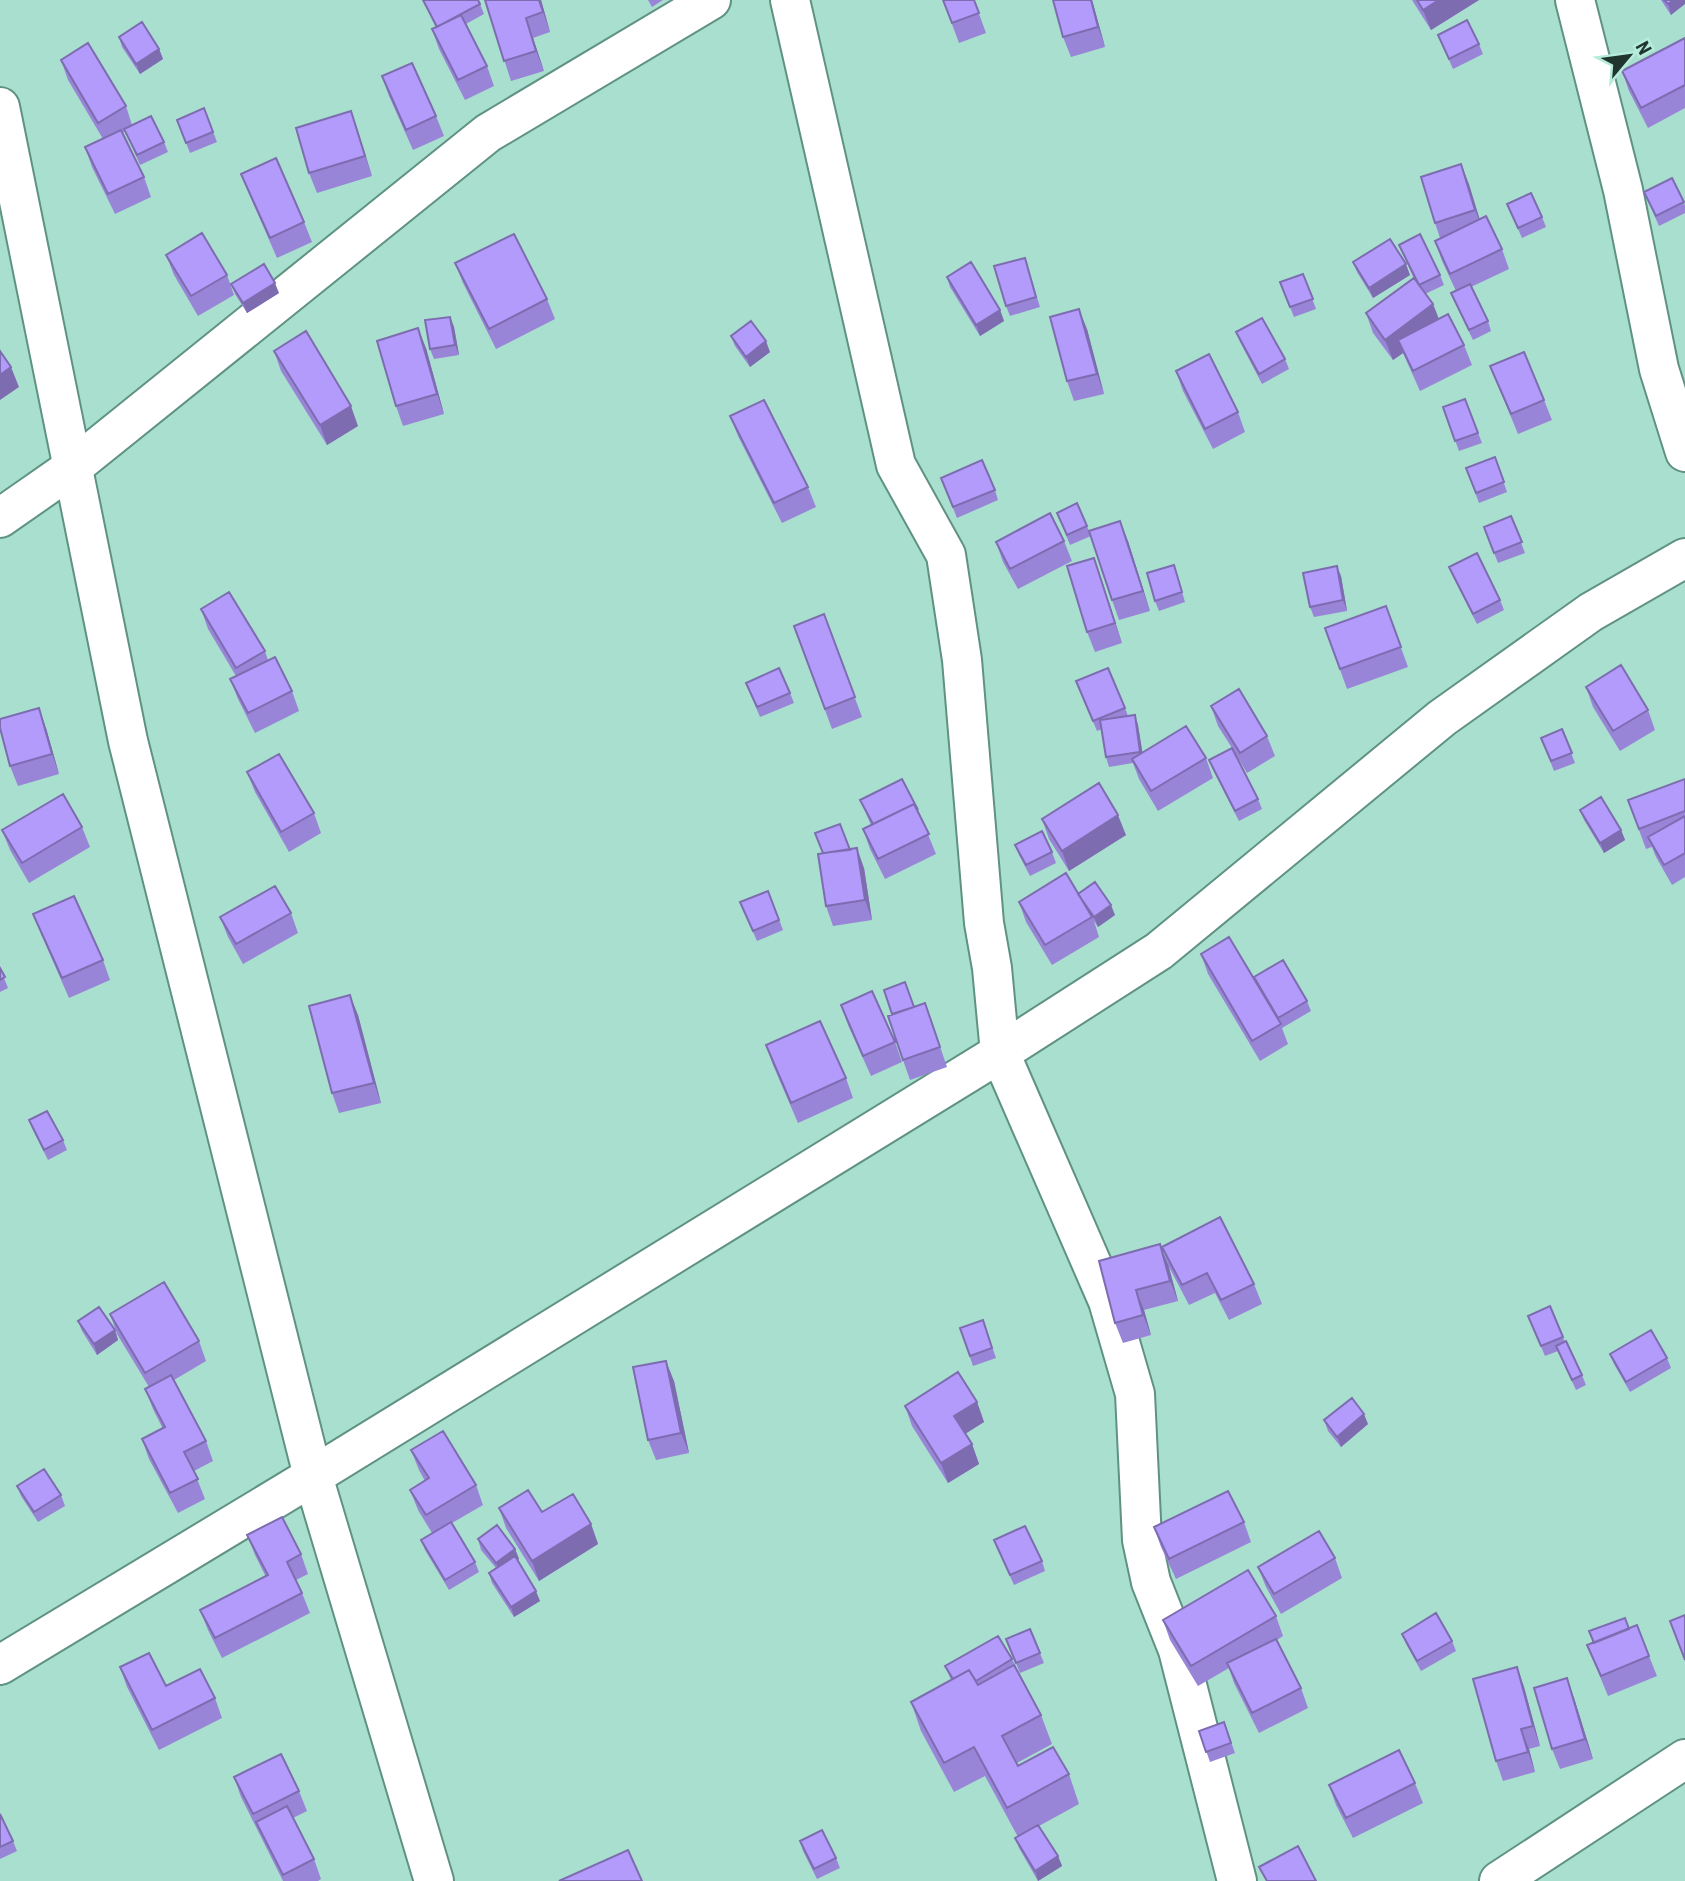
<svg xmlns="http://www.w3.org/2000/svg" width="1685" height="1881" viewBox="0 0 1685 1881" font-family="'Roboto Condensed',sans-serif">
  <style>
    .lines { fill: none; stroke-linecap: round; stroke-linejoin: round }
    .minor-casing { stroke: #5f9283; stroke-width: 42 }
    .minor { stroke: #fff; stroke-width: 38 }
    .wall { fill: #9985d8 }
    .shaded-wall { fill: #7d6cb0 }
    .building { fill: #b29bfb; stroke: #7d6cb0; stroke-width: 2 }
  </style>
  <rect width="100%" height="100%" fill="#a9dfce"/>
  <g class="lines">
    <!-- minor casing -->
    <g class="minor-casing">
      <path id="minor" d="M790 0 896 465 946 555 962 660 984 923 992 968 1000 1053 1108 1301 1135 1394 1142 1540 1151 1582 1178 1650 1237 1881
        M1575 0 1623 190 1659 369 1685 452
        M0 107 128 741 313 1476 434 1881
        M0 518 73 467 488 133 711 0
        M0 1665 313 1476 1000 1053 1159 951 1442 718 1591 612 1685 558
        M1499 1881 1685 1759"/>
    </g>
    <!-- minor -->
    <use href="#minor" class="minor"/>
  </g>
  <!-- wall -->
  <path class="wall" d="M423 0 480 4 484 14 466 24 487 66 494 86 465 100 439 49 432 29 436 28Z
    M485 0H541L550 32 533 38 544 71 511 81Z
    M648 0H663L652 7Z
    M943 0H974L986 33 959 43Z
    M1092 0 1105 47 1071 57 1063 37Z
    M1412 0H1479L1431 30Z
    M1661 0H1685L1671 15Z
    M1438 35 1479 44 1483 54 1453 69Z
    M119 37 159 49 163 59 140 74 122 47Z
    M1685 38V108L1648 128 1629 91 1622 71Z
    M61 60 126 106 132 125 164 142 168 152 140 165 125 131 122 133 144 177 151 197 115 214 92 167 85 147 103 139 68 80Z
    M382 76 436 116 444 136 413 150 389 96Z
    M204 108 217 142 190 153 177 120Z
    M351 111 372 176 317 193 309 173Z
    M1461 164 1479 219 1502 249 1509 269 1471 287 1488 321 1491 331 1473 340 1455 303 1451 293 1456 291 1442 261 1435 241 1440 238 1435 223Z
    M241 174 304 222 312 242 277 258 249 194Z
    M1644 192 1684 202 1685 206V213L1659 226Z
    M1507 204 1542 217 1546 227 1522 238Z
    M1399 245 1440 275 1444 285 1425 294 1433 304 1439 319 1464 345 1472 365 1420 391 1403 353 1393 360 1373 333 1366 313 1414 279Z
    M166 255 227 275 234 295 198 316 174 275Z
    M1353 262 1410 275 1373 298 1357 272Z
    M455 263 547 299 555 319 496 349 463 283Z
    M1028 268 1040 307 1010 316 1006 306Z
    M1303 274 1316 309 1294 317 1280 282Z
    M947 277 1000 310 1004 321 980 336 950 287Z
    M231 284 279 293 247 313 235 294Z
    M450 317 454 327 459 355 434 359 430 349Z
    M1087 329 1104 394 1074 401 1067 381Z
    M1236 332 1285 359 1289 369 1262 384 1240 342Z
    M731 336 770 352 750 367 735 346Z
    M426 348 444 414 403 426 396 406Z
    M274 351 358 426 327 445 281 371Z
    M1490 366 1544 400 1552 420 1518 434Z
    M1176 371 1238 412 1245 432 1213 449 1183 391Z
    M1465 399 1482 443 1459 451 1443 407Z
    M730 416 808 487 816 507 782 523 738 436Z
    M1495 457 1507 492 1479 503 1466 468Z
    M941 478 995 490 998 500 957 518Z
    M1057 513 1087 526 1091 536 1070 545Z
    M1511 516 1525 553 1498 563 1484 527Z
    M1064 541 1072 561 1018 589 1003 562 996 542Z
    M1128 541 1150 611 1119 620 1112 600Z
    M1449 567 1500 600 1504 610 1477 624 1453 577Z
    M1177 575 1185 602 1159 611 1155 601Z
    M1341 576 1347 611 1314 617 1310 607Z
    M1101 578 1122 643 1095 652 1087 632Z
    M1386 606 1408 667 1347 689 1325 628Z
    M201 609 265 651 268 660 292 691 299 711 255 733 238 699 230 679 236 676 208 629Z
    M824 614 862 717 832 729 794 626Z
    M1076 681 1125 708 1128 716 1135 715 1138 725 1142 752 1206 758 1213 778 1158 811 1139 779 1133 763 1109 767 1106 757 1102 729 1097 731Z
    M746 683 790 693 794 703 760 717Z
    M1586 687 1648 710 1655 730 1620 751 1593 707Z
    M1211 706 1267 736 1275 756 1247 773 1235 753 1258 799 1262 809 1239 821 1213 770 1209 760 1232 748 1218 726Z
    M46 728 59 774 18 786 10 766Z
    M1562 729 1575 763 1554 771 1541 738Z
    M247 772 314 813 321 833 289 852 255 792Z
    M1685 779V877L1672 885 1656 857 1652 847 1646 849 1628 800Z
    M860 800 918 810 936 854 885 879 870 849 863 829 871 825Z
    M1580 810 1621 830 1625 840 1604 853 1584 820Z
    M1042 819 1126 835 1069 871 1049 839Z
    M82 827 90 847 29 883 10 850 2 830Z
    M1015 845 1052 852 1056 863 1030 876 1019 855Z
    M864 868 872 920 833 926 826 906Z
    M768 891 783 930 757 941 740 902Z
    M1078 894 1115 915 1098 927 1094 921 1099 937 1052 965 1026 922 1019 902Z
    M291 913 298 933 243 964 228 937 220 917Z
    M33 914 103 960 110 980 69 998 41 934Z
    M1201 954 1257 984 1254 977 1307 1001 1311 1011 1282 1028 1288 1044 1260 1061 1208 974Z
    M0 968 8 988 0 992Z
    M841 1005 895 1042 902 1062 871 1076 848 1025Z
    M914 1007 932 1023 947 1067 910 1080 903 1060Z
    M358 1015 381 1103 339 1113 332 1093Z
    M766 1045 846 1078 853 1098 798 1123 773 1065Z
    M29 1120 63 1140 67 1150 48 1160 33 1130Z
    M1162 1247 1254 1284 1262 1304 1229 1320 1215 1293 1189 1305 1169 1267Z
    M1099 1261 1168 1264 1178 1301 1144 1310 1151 1335 1123 1343 1115 1323Z
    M1550 1306 1565 1342 1582 1375 1586 1385 1576 1390 1558 1351 1545 1356 1528 1316Z
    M110 1314 199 1341 206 1361 174 1380 206 1441 213 1461 194 1471 205 1499 178 1513 149 1459 142 1439 163 1429 153 1409 145 1389 149 1387 117 1334Z
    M983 1320 996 1358 973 1366 960 1328Z
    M78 1321 115 1330 118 1340 97 1355 82 1331Z
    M1610 1354 1667 1358 1671 1368 1630 1392 1614 1364Z
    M674 1381 689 1453 656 1460 648 1440Z
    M977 1402 984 1422 965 1433 972 1444 979 1464 948 1483 912 1426 905 1406Z
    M1324 1420 1368 1424 1341 1447 1328 1431Z
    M411 1450 476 1485 483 1505 452 1523 475 1562 479 1572 449 1590 425 1550 421 1540 432 1533 418 1510 410 1490 425 1481 419 1470Z
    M17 1486 61 1495 65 1506 38 1522 21 1496Z
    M499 1508 542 1512 591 1524 598 1544 539 1581 506 1528Z
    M1244 1522 1251 1542 1176 1579 1161 1547 1154 1527Z
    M247 1535 301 1554 308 1574 296 1580 302 1593 310 1613 222 1658 208 1630 200 1610 266 1577 255 1555Z
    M478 1539 515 1549 519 1559 517 1560 540 1601 514 1617 492 1583 489 1573 496 1568 481 1550Z
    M994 1540 1042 1561 1045 1571 1014 1585Z
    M1335 1558 1342 1578 1281 1614 1266 1587 1258 1567Z
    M1276 1616 1283 1636 1277 1640 1301 1688 1308 1708 1259 1733 1234 1683 1229 1668 1198 1686 1170 1640 1163 1620Z
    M1030 1629 1044 1663 1020 1673 1006 1639Z
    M1629 1629 1649 1656 1657 1676 1608 1696 1587 1645Z
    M1402 1634 1452 1641 1456 1651 1421 1671 1406 1644Z
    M1012 1659 1041 1715 1052 1744 1017 1763 1018 1766 1069 1774 1079 1804 1039 1826 1058 1856 1062 1866 1038 1881 1019 1848 1015 1838 1018 1837 985 1776 954 1792 921 1731 911 1702 951 1680 945 1666Z
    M120 1667 166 1686 215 1698 222 1718 159 1750 127 1687Z
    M1517 1667 1524 1687 1540 1746 1529 1749 1535 1772 1503 1781 1496 1761Z
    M1574 1698 1593 1759 1560 1769 1552 1749Z
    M1224 1722 1235 1753 1210 1762 1199 1731Z
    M234 1777 299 1791 307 1811 293 1818 314 1859 321 1879 318 1881H283L241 1797Z
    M1415 1783 1423 1803 1353 1838 1336 1805 1329 1785Z
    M0 1814 13 1841 17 1851 0 1859Z
    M800 1841 836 1858 840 1868 817 1879 803 1851Z"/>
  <!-- shaded-wall -->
  <path class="shaded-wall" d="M539 0H541L550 32 543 12Z
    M1091 0H1092L1105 47 1098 27Z
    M1439 0H1479L1431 30 1423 10Z
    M1674 0H1685V4L1671 15 1668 4Z
    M526 18 533 38 544 71 536 51Z
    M159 49 163 59 140 74 136 64Z
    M351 111 358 131 372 176 365 156Z
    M1461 164 1469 184 1483 230 1475 210Z
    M1406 264 1410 275 1373 298 1369 288Z
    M275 283 279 293 247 313 243 303Z
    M1433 304 1441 325 1398 340 1403 353 1393 360 1385 340Z
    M1079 309 1087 329 1104 394 1097 374Z
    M1000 310 1004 321 980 336 976 325Z
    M450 317 454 327 459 355 455 345Z
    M418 328 426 348 444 414 437 394Z
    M766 341 770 352 750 367 746 357Z
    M11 367 19 387 0 400V375Z
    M351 406 358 426 327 445 320 425Z
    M1120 521 1128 541 1150 611 1143 591Z
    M1094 558 1101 578 1122 643 1115 623Z
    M1337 566 1341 576 1347 611 1343 600Z
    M39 708 46 728 59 774 52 754Z
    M1135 715 1138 725 1144 762 1140 752Z
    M1118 815 1126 835 1069 871 1062 851Z
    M1621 830 1625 840 1604 853 1600 843Z
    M857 848 864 868 872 920 865 900Z
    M1111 905 1115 915 1098 927 1094 917Z
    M350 995 358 1015 381 1103 374 1083Z
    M1160 1244 1168 1264 1178 1301 1170 1281Z
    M1136 1290 1144 1310 1151 1335 1143 1315Z
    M115 1330 118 1340 97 1355 94 1344Z
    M666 1361 674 1381 689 1453 681 1433Z
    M977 1402 984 1422 962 1436 954 1416Z
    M1364 1414 1368 1424 1341 1447 1337 1437Z
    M972 1444 979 1464 948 1483 941 1463Z
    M591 1524 598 1544 539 1581 532 1561Z
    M515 1549 519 1559 500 1573 496 1563Z
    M536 1591 540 1601 514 1617 511 1607Z
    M1517 1667 1524 1687 1540 1746 1533 1726Z
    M1567 1678 1574 1698 1593 1759 1585 1739Z
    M1521 1729 1529 1749 1535 1772 1528 1752Z
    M1058 1856 1062 1866 1038 1881 1035 1871Z"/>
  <!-- building -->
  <path class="building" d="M423 0H478L480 4 437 27Z
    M485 0H539L543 12 526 18 536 51 504 61Z
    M943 0H974L979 13 952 23Z
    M1053 0H1091L1098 27 1063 37Z
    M1417 0H1439L1423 10Z
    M1664 0H1674L1668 4Z
    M461 15 487 66 458 80 432 29Z
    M1467 20 1479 44 1449 59 1438 35Z
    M142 22 159 49 136 64 119 37Z
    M1685 38V85L1641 108 1622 71Z
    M88 43 126 106 98 123 61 60Z
    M412 63 436 116 406 130 382 76Z
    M204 108 213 132 186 143 177 120Z
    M351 111 365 156 309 173 296 128Z
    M151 116 164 142 137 155 124 129Z
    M121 130 144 177 108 194 85 147Z
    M276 158 304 222 270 238 241 174Z
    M1461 164 1475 210 1435 223 1421 177Z
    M1672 178 1684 202 1656 216 1644 192Z
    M1531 193 1542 217 1518 228 1507 204Z
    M1486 216 1502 249 1450 274 1435 241Z
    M202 233 227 275 191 296 166 255Z
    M514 234 547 299 489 329 455 263Z
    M1420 234 1440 275 1419 285 1399 245Z
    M1390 239 1406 264 1369 288 1353 262Z
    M1025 258 1036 297 1006 306 994 266Z
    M971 262 1000 310 976 325 947 277Z
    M264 264 275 283 243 303 231 284Z
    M1303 274 1313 299 1290 307 1280 282Z
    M1414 278 1433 304 1385 340 1366 313Z
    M1470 284 1488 321 1469 330 1451 293Z
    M1079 309 1097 374 1067 381 1050 317Z
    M1448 314 1464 345 1413 371 1398 340Z
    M450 317 455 345 430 349 425 320Z
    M1262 318 1285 359 1259 374 1236 332Z
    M751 321 766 341 746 357 731 336Z
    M418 328 437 394 396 406 377 341Z
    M306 331 351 406 320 425 274 351Z
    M0 351 11 367 0 375Z
    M1524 352 1544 400 1511 414 1490 366Z
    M1209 354 1238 412 1205 429 1176 371Z
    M1465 399 1478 433 1455 441 1443 407Z
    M764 400 808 487 774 503 730 416Z
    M1495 457 1504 482 1476 493 1466 468Z
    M982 460 995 490 953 507 941 478Z
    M1077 503 1087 526 1067 535 1057 513Z
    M1050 513 1064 541 1010 569 996 542Z
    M1511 516 1522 542 1494 553 1484 527Z
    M1120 521 1143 591 1112 600 1089 531Z
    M1477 553 1500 600 1473 614 1449 567Z
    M1094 558 1115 623 1087 632 1067 566Z
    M1174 565 1182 592 1155 601 1147 573Z
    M1337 566 1343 600 1310 607 1303 573Z
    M229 592 265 651 236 668 201 609Z
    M1386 606 1401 647 1340 669 1325 628Z
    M824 614 855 697 825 709 794 626Z
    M275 657 292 691 248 713 230 679Z
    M1621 665 1648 710 1613 731 1586 687Z
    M779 668 790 693 757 707 746 683Z
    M1108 668 1125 708 1093 721 1076 681Z
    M1239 689 1267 736 1240 753 1211 706Z
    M39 708 52 754 10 766 0 728V719Z
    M1135 715 1140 752 1106 757 1100 720Z
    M1186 726 1206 758 1151 791 1132 759Z
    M1562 729 1572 753 1551 761 1541 738Z
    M1232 748 1258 799 1235 811 1209 760Z
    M279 754 314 813 281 832 247 772Z
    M902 779 918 810 914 804 873 824 860 800Z
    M1685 779V811L1639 829 1628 800Z
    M1099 783 1118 815 1062 851 1042 819Z
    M63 794 82 827 22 863 2 830Z
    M1601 797 1621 830 1600 843 1580 810Z
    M914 804 929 834 878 859 863 829Z
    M1685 816V853L1664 865 1648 837Z
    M840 824 850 850 823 853 815 833Z
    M1042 831 1052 852 1026 865 1015 845Z
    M857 848 865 900 826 906 818 854Z
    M1066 873 1092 917 1045 945 1019 902Z
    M1095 882 1111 905 1094 917 1078 894Z
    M275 886 291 913 236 944 220 917Z
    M768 891 779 920 753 931 740 902Z
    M74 896 103 960 62 978 33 914Z
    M1229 937 1281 1024 1252 1041 1201 954Z
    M1283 960 1307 1001 1278 1018 1254 977Z
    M0 968 5 977 0 980Z
    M905 982 914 1007 892 1014 884 990Z
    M872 991 895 1042 863 1056 841 1005Z
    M350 995 374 1083 332 1093 309 1006Z
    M925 1003 940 1047 903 1060 888 1016Z
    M820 1021 846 1078 791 1103 766 1045Z
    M47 1111 63 1140 44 1150 29 1120Z
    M1220 1217 1254 1284 1221 1300 1207 1273 1182 1285 1162 1247Z
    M1160 1244 1170 1281 1136 1290 1143 1315 1115 1323 1099 1261Z
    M164 1282 199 1341 145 1373 110 1314Z
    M1550 1306 1563 1337 1541 1346 1528 1316Z
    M99 1307 115 1330 94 1344 78 1321Z
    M983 1320 992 1348 970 1356 960 1328Z
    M1651 1330 1667 1358 1626 1382 1610 1354Z
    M1566 1341 1582 1375 1572 1380 1556 1346Z
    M666 1361 681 1433 648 1440 633 1367Z
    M958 1372 977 1402 954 1416 972 1444 941 1463 905 1406Z
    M171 1375 206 1441 184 1452 198 1479 170 1493 142 1439 165 1427 145 1389Z
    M1352 1398 1364 1414 1337 1437 1324 1420Z
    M443 1431 476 1485 426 1515 410 1490 429 1478 411 1450Z
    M44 1469 61 1495 34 1512 17 1486Z
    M528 1490 542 1512 573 1494 591 1524 532 1561 499 1508Z
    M1228 1491 1244 1522 1169 1559 1154 1527Z
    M282 1517 301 1554 287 1562 302 1593 215 1638 200 1610 268 1575 247 1535Z
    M451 1522 475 1562 445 1580 421 1540Z
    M497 1525 515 1549 496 1563 478 1539Z
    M1025 1526 1042 1561 1010 1575 994 1540Z
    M1319 1531 1335 1558 1274 1594 1258 1567Z
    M515 1556 536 1591 511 1607 489 1573Z
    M1248 1570 1276 1616 1191 1666 1163 1620Z
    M1436 1613 1452 1641 1417 1661 1402 1634Z
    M1685 1615V1660L1670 1621Z
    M1625 1618 1629 1629 1594 1643 1589 1631Z
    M1637 1625 1649 1656 1601 1676 1587 1645Z
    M1030 1629 1040 1653 1016 1663 1006 1639Z
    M998 1636 1012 1659 976 1681 969 1670 953 1679 945 1666Z
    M1276 1639 1301 1688 1252 1713 1227 1663Z
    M149 1653 166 1686 200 1669 215 1698 152 1730 120 1667Z
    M1014 1665 1041 1715 1002 1736 1018 1766 1053 1747 1069 1774 1007 1808 974 1747 944 1763 911 1702 969 1670 978 1685Z
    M1517 1667 1533 1726 1521 1729 1528 1752 1496 1761 1473 1679Z
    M1567 1678 1585 1739 1552 1749 1534 1688Z
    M1224 1722 1231 1743 1206 1752 1199 1731Z
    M1399 1750 1415 1783 1346 1818 1329 1785Z
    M281 1754 299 1791 253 1814 234 1777Z
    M287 1806 314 1859 283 1875 256 1822Z
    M0 1814 13 1841 0 1847Z
    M1038 1825 1058 1856 1035 1871 1015 1838Z
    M822 1830 836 1858 814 1869 800 1841Z
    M1298 1846 1316 1881H1267L1259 1867Z
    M628 1850 642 1881H559Z"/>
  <!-- north arrow -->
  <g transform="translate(1629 56) rotate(61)" stroke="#b6ecdb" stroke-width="5" paint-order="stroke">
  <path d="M0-5L12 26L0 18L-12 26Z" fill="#1f352e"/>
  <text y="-10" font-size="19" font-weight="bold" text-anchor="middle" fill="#1f352e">N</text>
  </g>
</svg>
